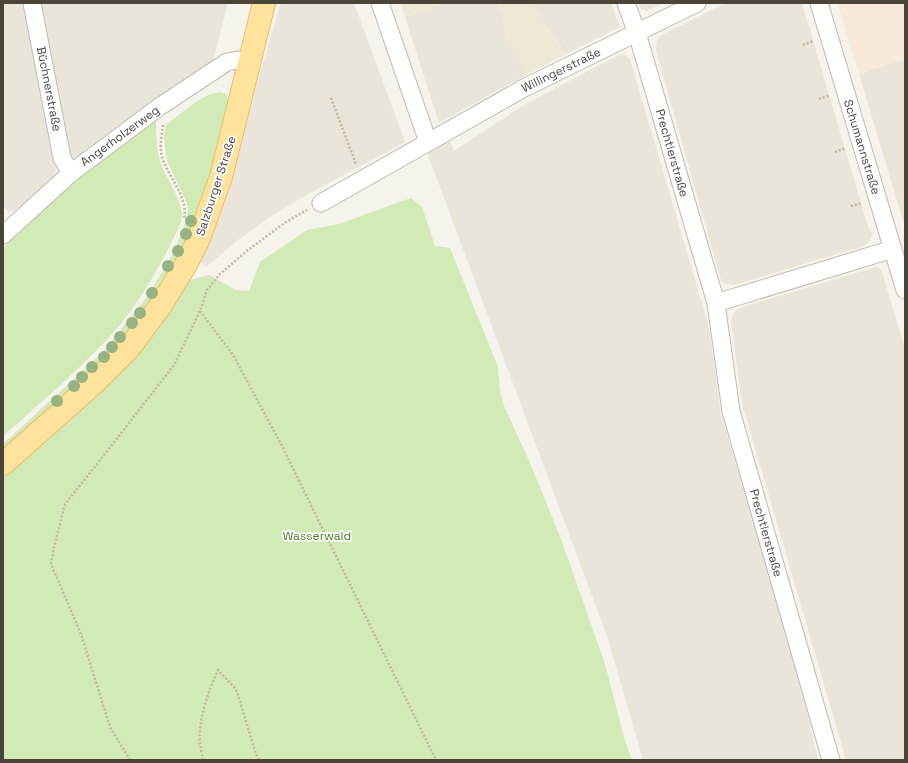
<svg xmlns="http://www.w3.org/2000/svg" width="908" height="763" viewBox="0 0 908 763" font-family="'Space Grotesk',sans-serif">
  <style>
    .residential { fill: #eae5da }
    .commercial { fill: #f7ead8 }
    .education { fill: #efe8d6 }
    .green { fill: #d2eab5 }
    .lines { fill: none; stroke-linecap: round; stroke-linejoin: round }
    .minor-casing { stroke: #c2bbae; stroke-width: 19 }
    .primary-casing { stroke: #e6c16a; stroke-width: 24 }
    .path { stroke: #c4b79f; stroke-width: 2.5; stroke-dasharray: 2 2; stroke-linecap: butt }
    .minor { stroke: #fff; stroke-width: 17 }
    .primary { stroke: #ffe39c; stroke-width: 22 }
    .tree { fill: #97b381 }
    .labels { text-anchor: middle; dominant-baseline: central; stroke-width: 3.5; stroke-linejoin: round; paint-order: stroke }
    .street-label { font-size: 12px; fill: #4b4439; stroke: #fff }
    .park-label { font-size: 12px; fill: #4a7f2a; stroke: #fff }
  </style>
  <rect width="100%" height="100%" fill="#f6f3ec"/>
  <!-- residential -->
  <path class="residential" d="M3 3H25L56 159 55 177 20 207 13 211H8L3 205Z
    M37 3H228L213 61 83 155 75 158 70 156Z
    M281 3H354L405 142 312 192 274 214 238 240 206 267 198 260 245 125Z
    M443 3H498L509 43 526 75 439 123 405 17Z
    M531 3H611L620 27 566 54Z
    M639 3H663L647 11 641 9Z
    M726 3H802L869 230 873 234 869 242 864 246 734 285 723 283 721 280 656 51 657 40 661 35Z
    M624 54 630 59 709 327 721 414 796 665 818 760H643L607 636 427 152 449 139 454 151 524 105 599 65 619 55Z
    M905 59V227L859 74Z
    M876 267 880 268 882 272 905 349V760H846L742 403 731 321 734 312 742 307Z"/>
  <!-- commercial -->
  <path class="commercial" d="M837 3H905V59L859 74Z"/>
  <!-- education -->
  <path class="education" d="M400 3H443L405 17Z
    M498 3H531L566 54 526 75 509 43Z"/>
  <!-- green -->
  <path class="green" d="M220 92 226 94 228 102 214 169 196 219 178 259 134 327 98 368 3 453V444L101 354 147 297 174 252 187 218 188 209 186 201 167 161 164 137 166 125C180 115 202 93 220 92Z
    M156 119C156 134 156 150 161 164 166 178 184 203 182 218 180 226 171 243 167 251 149 286 126 322 97 350 67 380 35 408 3 436V248L87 169Z
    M411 198 422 207 435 246 450 248 498 367 500 391 504 406 530 463 561 539 605 664 625 741 632 760H3V473L184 282 209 275 236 290 249 291 260 262 307 230 339 224Z"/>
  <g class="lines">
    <!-- minor casing -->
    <g class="minor-casing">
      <path id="minor" d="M32 3 62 158 71 173
        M380 3 428 142
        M626 3 637 33 716 303 731 411 831 760
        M819 3 905 290
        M321 203 524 88 697 3
        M3 235 71 173 159 107 227 62 238 60 250 63
        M716 303 893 249"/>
    </g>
    <!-- primary casing -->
    <g class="primary-casing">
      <path id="primary" d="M3 464 94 383 130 347 161 305 185 266 198 241 221 177 264 3"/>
    </g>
    <!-- path -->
    <path class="path" d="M803 45 813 41
      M331 98 356 164
      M819 99 830 95
      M163 125C162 135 159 147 162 157 168 177 189 197 184 219
      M835 152 846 148
      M851 206 862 203
      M200 311 233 355 281 444 436 760
      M130 760 110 727 81 634 51 564 54 547 65 504 94 468 174 365 200 311 207 290 220 274 248 250 286 222 307 210
      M203 760C202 755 201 749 200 744 198 720 208 692 218 670L236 689 256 754 259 760"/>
    <!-- minor -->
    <use href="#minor" class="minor"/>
    <!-- primary -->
    <use href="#primary" class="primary"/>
  </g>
  <!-- trees -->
  <g class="tree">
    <circle cx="191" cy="221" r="6"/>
    <circle cx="186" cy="234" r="6"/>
    <circle cx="178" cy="251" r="6"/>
    <circle cx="168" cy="266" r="6"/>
    <circle cx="152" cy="293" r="6"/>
    <circle cx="140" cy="313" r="6"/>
    <circle cx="132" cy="323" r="6"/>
    <circle cx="120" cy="337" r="6"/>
    <circle cx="112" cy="347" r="6"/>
    <circle cx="104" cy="357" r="6"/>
    <circle cx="92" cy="367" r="6"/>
    <circle cx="82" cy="377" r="6"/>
    <circle cx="74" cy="386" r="6"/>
    <circle cx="57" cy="401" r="6"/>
  </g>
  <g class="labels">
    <!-- street labels -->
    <g class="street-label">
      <text transform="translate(561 70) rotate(-26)">Willingerstraße</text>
      <text transform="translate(49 89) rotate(79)">Büchnerstraße</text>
      <text transform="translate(120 136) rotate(-36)">Angerholzerweg</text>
      <text transform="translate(862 147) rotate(73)">Schumannstraße</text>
      <text transform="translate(672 153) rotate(74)">Prechtlerstraße</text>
      <text transform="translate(216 186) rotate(-72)">Salzburger Straße</text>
      <text transform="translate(766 533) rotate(74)">Prechtlerstraße</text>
    </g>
    <!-- park labels -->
    <g class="park-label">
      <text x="317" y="536">Wasserwald</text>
    </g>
  </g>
  <!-- border -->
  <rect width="908" height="763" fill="none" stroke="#4b4439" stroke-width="8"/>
</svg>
